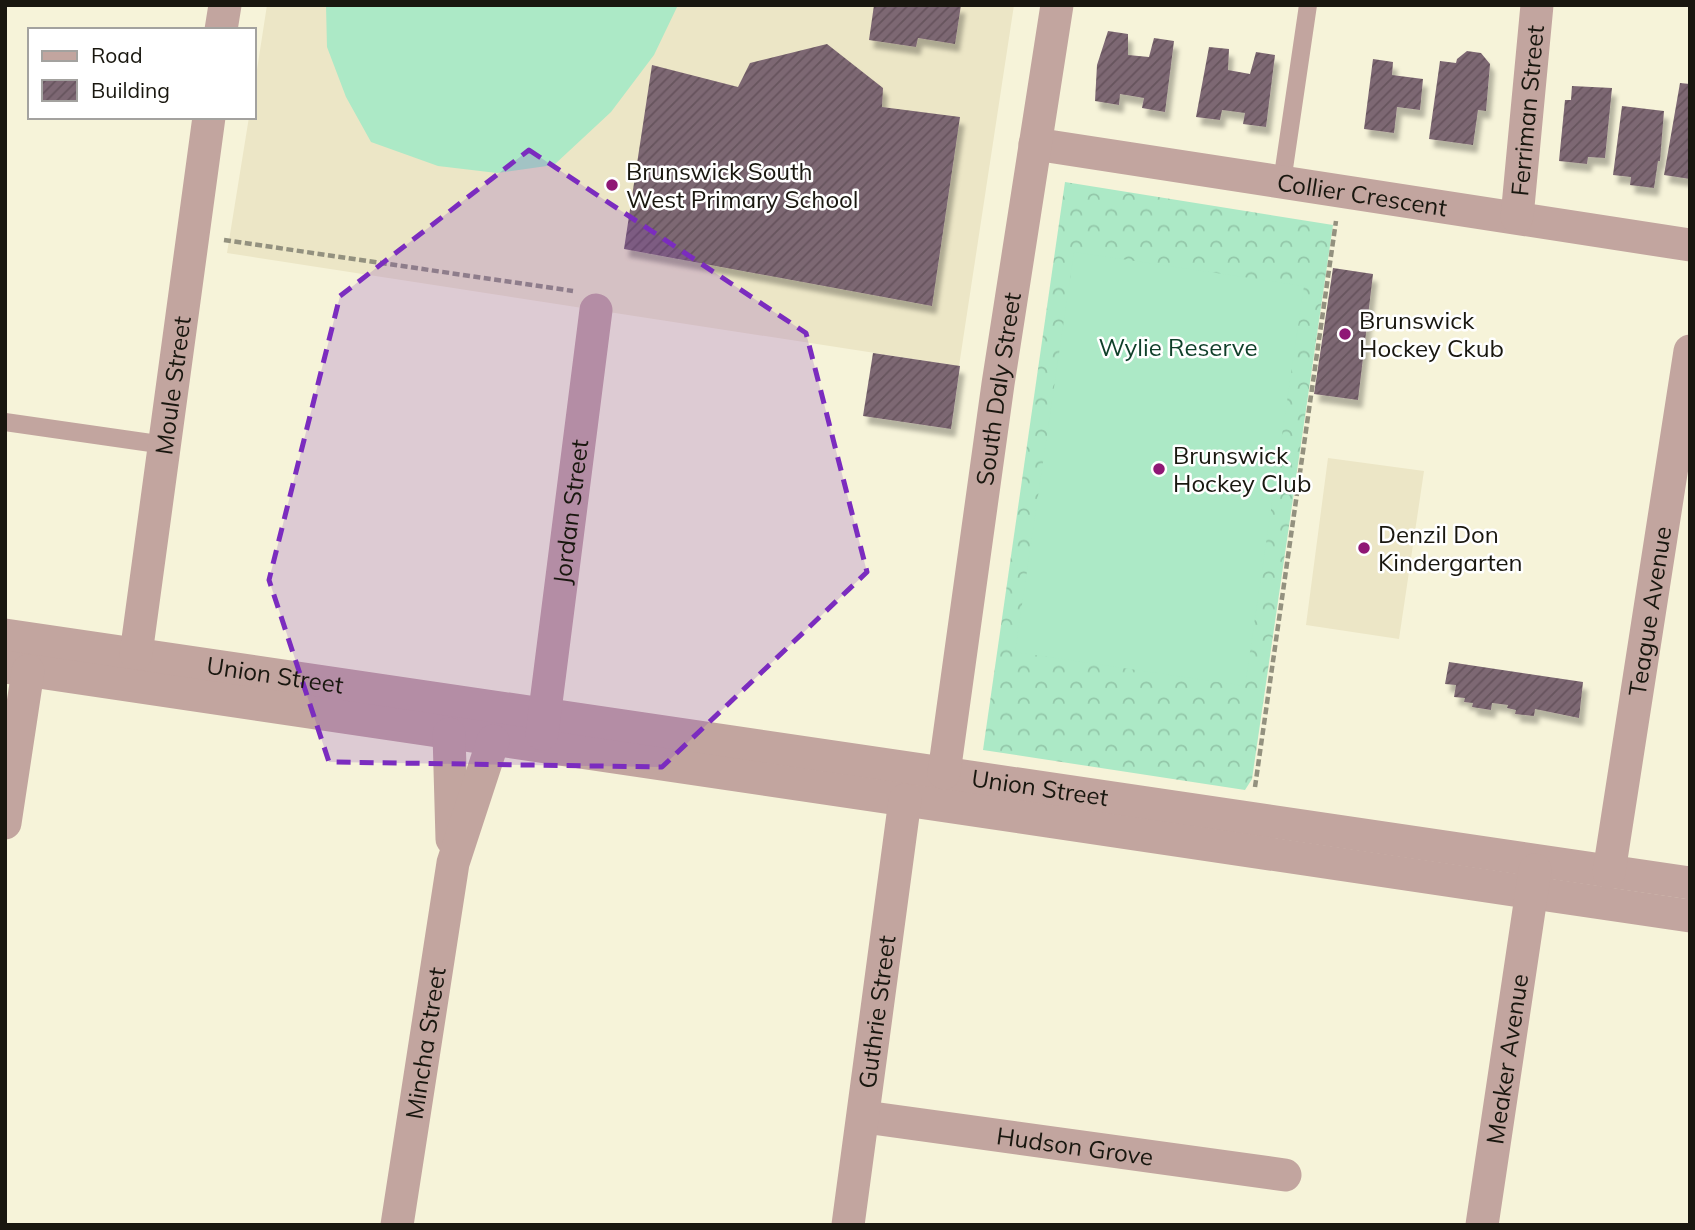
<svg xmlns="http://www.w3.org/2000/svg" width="1695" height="1230" viewBox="0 0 1695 1230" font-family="Mulish,sans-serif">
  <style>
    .built { fill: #ece6c6 }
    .forest { fill: url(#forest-crowns) }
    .garden { fill: #ace9c6 }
    .building { fill: url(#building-hatch); filter: url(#shadow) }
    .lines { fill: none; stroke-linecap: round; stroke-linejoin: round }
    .path { stroke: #93917f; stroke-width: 4.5; stroke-dasharray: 7 3.5; stroke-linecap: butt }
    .lane { stroke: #c2a59f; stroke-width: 18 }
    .street { stroke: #c2a59f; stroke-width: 33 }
    .marked { fill: #7b2cbf; fill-opacity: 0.2; stroke: #7b2cbf; stroke-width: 5; stroke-dasharray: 14 9; stroke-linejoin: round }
    .poi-dot { fill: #8f1775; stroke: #fff; stroke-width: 2.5 }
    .labels { text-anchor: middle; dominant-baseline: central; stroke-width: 5; stroke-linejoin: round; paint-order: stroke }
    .street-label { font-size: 24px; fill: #19170f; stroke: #fff }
    .poi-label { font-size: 24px; fill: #19170f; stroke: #fff; text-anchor: start }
    .park-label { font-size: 24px; fill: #0f3f29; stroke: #fff }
  </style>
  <defs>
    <pattern id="forest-crowns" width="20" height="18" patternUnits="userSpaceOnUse" patternTransform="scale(1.75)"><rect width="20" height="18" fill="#ace9c6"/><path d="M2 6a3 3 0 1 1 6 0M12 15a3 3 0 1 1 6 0" fill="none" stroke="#93c7a9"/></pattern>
    <pattern id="building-hatch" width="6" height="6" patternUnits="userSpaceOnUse" patternTransform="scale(1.75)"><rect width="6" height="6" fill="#7d6773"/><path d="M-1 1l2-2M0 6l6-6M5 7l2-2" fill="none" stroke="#66545d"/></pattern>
    <filter id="shadow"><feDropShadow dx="4.5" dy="8" stdDeviation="2" flood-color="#0004"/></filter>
  </defs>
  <rect width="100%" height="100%" fill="#f6f3d9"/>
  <!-- built -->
  <path class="built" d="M267 5H1014L959 366 227 253 249 117H254V89Z
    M1328 458 1424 471 1399 639 1306 625Z"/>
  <!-- forest -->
  <path class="forest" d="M1065 182 1333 225 1252 779 1245 790 983 750Z"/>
  <!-- garden -->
  <path class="garden" d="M326 5H678L654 55 611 112 554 165 497 173 438 166 371 142 346 97 327 47Z
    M1074 252 1304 286 1245 686 1015 652Z"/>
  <!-- building -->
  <path class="building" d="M874 5H961L955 44 918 38 916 47 869 40Z
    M1108 31 1128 34V55L1149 57 1154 38 1174 41 1165 112 1142 108 1144 98 1120 94 1119 105 1095 101 1097 65Z
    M827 44 883 88 882 107 960 117 932 306 624 249 652 65 738 87 750 63Z
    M1209 47 1229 49 1228 70 1250 74 1256 52 1275 55 1266 127 1243 124 1245 113 1222 110 1220 120 1196 117Z
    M1467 51 1481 53 1490 64 1486 111 1478 110 1473 145 1429 139 1440 61 1456 63 1457 59Z
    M1373 59 1393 62 1392 75 1423 79 1420 110 1397 107 1394 133 1364 129Z
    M1680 83 1690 84V179L1664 175Z
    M1572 86 1612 88 1605 158 1588 157 1587 164 1559 161 1565 100H1571Z
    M1622 106 1664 111 1660 161H1658L1654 188 1630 185 1631 177 1613 175Z
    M1333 268 1373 274 1358 400 1314 394Z
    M873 353 960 366 951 429 863 416Z
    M1449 662 1583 682 1579 718 1535 709 1534 716 1515 714 1516 710 1507 708 1508 705 1492 703 1491 710 1472 707 1473 703 1464 702 1465 698 1454 697 1456 685 1445 684Z"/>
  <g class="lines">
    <!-- path -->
    <path class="path" d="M224 240 573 291
      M1255 787 1336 221"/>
    <!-- lane -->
    <path class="lane" d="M1282 182 1308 5
      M5 422 165 445"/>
    <!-- street -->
    <g class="street">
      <path d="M221 30 225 5"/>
      <path id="s1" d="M1035 144 1690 245"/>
      <path id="s2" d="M1517 217 1537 5"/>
      <path id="s3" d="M5 635 1690 883"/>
      <path id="s4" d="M136 654 209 117"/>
      <path d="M5 667 1690 916"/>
      <path d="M449 734 452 839"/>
      <path id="s5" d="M542 734 596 310"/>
      <path id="s6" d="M944 773 998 384 1057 5"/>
      <path d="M5 823 28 671"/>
      <path id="s7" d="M1609 872 1690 351"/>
      <path id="s8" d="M865 1117 1285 1175"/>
      <path id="s9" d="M397 1225 453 863 493 741"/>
      <path id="s10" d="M848 1225 905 800"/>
      <path id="s11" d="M1482 1225 1535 870"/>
    </g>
  </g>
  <!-- marked area -->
  <path class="marked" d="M529 150 806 333 867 572 662 767 329 762 269 580 340 296Z"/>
  <!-- markers -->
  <g class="poi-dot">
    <circle cx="612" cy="185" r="7"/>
    <circle cx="1345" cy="334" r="7"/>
    <circle cx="1159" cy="469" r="7"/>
    <circle cx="1364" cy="548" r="7"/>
  </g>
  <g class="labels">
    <!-- street labels -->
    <g class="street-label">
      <text stroke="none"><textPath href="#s2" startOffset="107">Ferriman Street</textPath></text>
      <text stroke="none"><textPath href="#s1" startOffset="331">Collier Crescent</textPath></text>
      <text stroke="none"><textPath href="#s4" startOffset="271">Moule Street</textPath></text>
      <text stroke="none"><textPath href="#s6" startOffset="388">South Daly Street</textPath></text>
      <text stroke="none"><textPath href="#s5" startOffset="224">Jordan Street</textPath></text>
      <text stroke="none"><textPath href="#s7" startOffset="264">Teague Avenue</textPath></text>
      <text stroke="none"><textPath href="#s3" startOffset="273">Union Street</textPath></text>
      <text stroke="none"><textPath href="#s3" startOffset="1046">Union Street</textPath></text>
      <text stroke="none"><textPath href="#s10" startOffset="215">Guthrie Street</textPath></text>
      <text stroke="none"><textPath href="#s9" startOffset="184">Mincha Street</textPath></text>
      <text stroke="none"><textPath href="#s11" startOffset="168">Meaker Avenue</textPath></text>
      <text stroke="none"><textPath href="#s8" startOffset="212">Hudson Grove</textPath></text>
    </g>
    <!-- poi labels -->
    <g class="poi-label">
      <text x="626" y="171">Brunswick South<tspan x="626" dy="28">West Primary School</tspan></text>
      <text x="1359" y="320">Brunswick<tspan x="1359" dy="28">Hockey Ckub</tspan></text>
      <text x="1173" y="455">Brunswick<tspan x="1173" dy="28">Hockey Club</tspan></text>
      <text x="1378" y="534">Denzil Don<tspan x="1378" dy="28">Kindergarten</tspan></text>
    </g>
    <!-- park labels -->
    <g class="park-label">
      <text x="1178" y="347">Wylie Reserve</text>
    </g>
  </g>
  <!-- border -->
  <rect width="1695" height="1230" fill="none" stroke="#19170f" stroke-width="14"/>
  <!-- legend -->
  <rect x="28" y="28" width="228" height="91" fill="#ffffff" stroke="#a3a29f" stroke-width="2"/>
  <rect x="42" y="51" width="35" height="10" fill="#c2a59f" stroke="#a3a29f" stroke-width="2"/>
  <text x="91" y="63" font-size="21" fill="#19170f">Road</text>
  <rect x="42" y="80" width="35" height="21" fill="url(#building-hatch)" stroke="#a3a29f" stroke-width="2"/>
  <text x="91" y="98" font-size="21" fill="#19170f">Building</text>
</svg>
